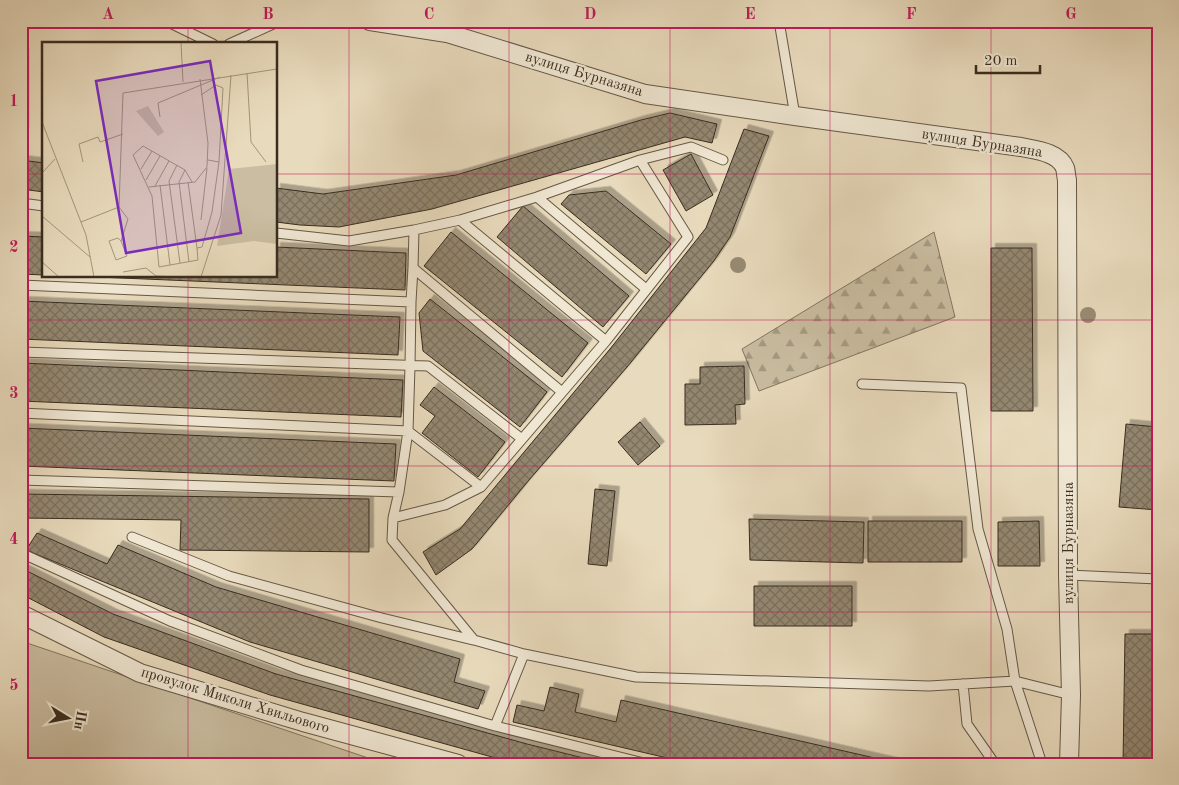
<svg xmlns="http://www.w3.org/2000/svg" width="1179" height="785" viewBox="0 0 1179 785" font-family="'Old Standard TT',serif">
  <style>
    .green { fill: #cabda1; stroke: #827560 }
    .forest { fill: url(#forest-firs); stroke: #827560 }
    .building { fill: url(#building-cross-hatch); stroke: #392d1f; filter: url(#shadow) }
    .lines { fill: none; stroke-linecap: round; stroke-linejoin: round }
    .service-casing { stroke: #655846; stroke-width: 11 }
    .minor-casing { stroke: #655846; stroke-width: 20 }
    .service { stroke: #f0e7d3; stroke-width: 9 }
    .minor { stroke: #f0e7d3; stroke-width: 18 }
    .tree { fill: #988b74 }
    .grid { fill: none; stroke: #c2185b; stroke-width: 1; stroke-opacity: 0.55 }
    .labels { text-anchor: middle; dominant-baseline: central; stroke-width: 4.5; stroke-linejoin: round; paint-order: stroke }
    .street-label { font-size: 15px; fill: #392d1f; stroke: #f0e7d3 }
    .inset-road { fill: none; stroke: #a2957d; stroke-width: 1 }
    .view { fill: #7b2cbf; fill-opacity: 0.15; stroke: #7b2cbf; stroke-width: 2.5 }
    .inset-edge { fill: none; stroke: #392d1f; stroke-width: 2.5 }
    .neatline { fill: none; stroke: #c2185b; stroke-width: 2 }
    .grid-label { font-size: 16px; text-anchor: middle; font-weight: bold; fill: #c2185b }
  </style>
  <defs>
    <pattern id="forest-firs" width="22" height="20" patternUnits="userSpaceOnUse" patternTransform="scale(1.25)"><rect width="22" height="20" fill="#cabda1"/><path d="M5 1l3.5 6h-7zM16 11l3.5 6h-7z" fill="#a59a83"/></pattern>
    <pattern id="building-cross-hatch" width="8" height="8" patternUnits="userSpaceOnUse" patternTransform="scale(1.25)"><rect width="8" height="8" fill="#948771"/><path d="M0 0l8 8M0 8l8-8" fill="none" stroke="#7a6f5c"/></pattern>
    <filter id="shadow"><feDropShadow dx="4.5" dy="-4.5" stdDeviation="0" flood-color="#0004"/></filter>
  </defs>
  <rect width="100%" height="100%" fill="#e8dabc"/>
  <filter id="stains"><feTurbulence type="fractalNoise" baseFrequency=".004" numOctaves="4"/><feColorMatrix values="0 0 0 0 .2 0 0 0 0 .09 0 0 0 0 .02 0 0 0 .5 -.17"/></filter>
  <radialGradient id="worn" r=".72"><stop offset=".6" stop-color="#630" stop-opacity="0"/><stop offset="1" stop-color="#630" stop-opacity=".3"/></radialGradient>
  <!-- green -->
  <path class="green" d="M21 641 386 764H21Z"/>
  <!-- forest -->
  <path class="forest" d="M934 232 955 317 759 391 742 349Z"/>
  <!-- building -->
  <path class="building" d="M21 53H24V133H21Z
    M670 113 717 124 712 143 685 137 432 209 339 227 300 225 276 222V188L323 194 456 175 641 120Z
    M744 129 769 136 730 237 713 262 627 367 529 480 472 549 436 575 423 552 460 529 610 349 706 228Z
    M691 154 713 195 686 211 663 170Z
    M21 160 44 163V192L21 189Z
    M606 191 671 244 646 274 561 204 569 195Z
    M523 206 629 296 603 327 497 237Z
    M451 232 588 343 562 377 424 266Z
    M21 236 44 237V275L21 274Z
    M276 247 406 253 405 290 74 276H276Z
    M991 248H1032L1033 411H991Z
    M430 299 547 392 520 427 423 351 419 313Z
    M21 301 400 317 398 355 21 339Z
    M21 363 403 380 401 417 21 401Z
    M744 366 745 404 735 405 736 424 685 425V384H700V367Z
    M434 387 505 442 478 477 422 433 435 416 420 405Z
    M640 422 660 446 638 465 618 442Z
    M1126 424 1158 427V510L1119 507Z
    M21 428 396 444 394 481 21 466Z
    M595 489 615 491 607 566 588 564Z
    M21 494 369 499V552L180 550 181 520 21 518Z
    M749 519 864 522 863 563 750 560Z
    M868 521H962V562H868Z
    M1039 521 1040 566H998V522Z
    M37 533 107 564 118 545 216 587 460 659 454 682 485 691 478 709 250 642 26 550Z
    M21 568 113 614 276 674 527 744 608 764H517L270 695 104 637 21 594Z
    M754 586H852V626H754Z
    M1125 634H1158V764H1123Z
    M550 687 579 694 575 712 616 722 621 700 901 764H693L513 722 517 705 544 711Z"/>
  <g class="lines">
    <!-- service casing -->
    <g class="service-casing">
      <path id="service" d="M166 21 213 44
        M779 21 795 116
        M229 44 280 21
        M640 160 691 147 723 160
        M537 197 646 289
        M21 203 44 206
        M460 220 606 341
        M414 230 413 268 411 302 410 366 408 431 399 492 393 518 392 540 474 640 524 654 636 677 929 686 1015 681 1071 695
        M276 233 349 241 414 230 460 220 537 197 640 160 688 237 606 341 481 487 445 505 393 518
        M413 268 562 392
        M21 285 411 302
        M21 352 428 366 522 439
        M862 384 961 388 978 529 1007 629 1015 681 1042 764
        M21 413 408 431 481 487
        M21 480 399 492
        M132 537 229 576 382 618 473 640
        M21 553 170 621 301 670 495 726
        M1068 575 1158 579
        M524 654 495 726 648 764
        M963 684 967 724 995 764"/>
    </g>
    <!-- minor casing -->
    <g class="minor-casing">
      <path id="minor" d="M370 21 447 33 645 94 795 116 1021 147C1035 150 1059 152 1065 168 1066 171 1066 176 1067 180L1068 575 1071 695 1069 764
        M21 614 140 673 303 722 458 764"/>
    </g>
    <!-- service -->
    <use href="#service" class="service"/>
    <!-- minor -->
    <use href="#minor" class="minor"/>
  </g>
  <!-- trees -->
  <g class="tree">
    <circle cx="738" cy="265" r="8"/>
    <circle cx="1088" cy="315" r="8"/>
  </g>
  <!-- grid -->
  <path class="grid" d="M188 21V44M349 21V764M509 21V764M670 21V764M830 21V764M991 21V764M21 174H44M276 174H1158M188 276V764M21 320H1158M21 466H1158M21 612H1158"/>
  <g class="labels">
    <!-- street labels -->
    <g class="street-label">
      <text transform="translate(584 75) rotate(17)">вулиця Бурназяна</text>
      <text transform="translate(982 144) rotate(9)">вулиця Бурназяна</text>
      <text transform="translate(1069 543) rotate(-90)">вулиця Бурназяна</text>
      <text transform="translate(235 701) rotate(17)">провулок Миколи Хвильового</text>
    </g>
  </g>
  <!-- overview -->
  <g transform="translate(42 42)">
    <rect width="235" height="235" fill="#e8dabc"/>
    <path d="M235 122V202L212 199 175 204 187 127Z" fill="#cabda1"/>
    <path d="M106 64 122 90 116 94 94 69Z" fill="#cabda1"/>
    <path class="inset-road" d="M139 0 141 40M205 31 209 100 224 120M159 53 174 43 181 46 177 120 166 118M118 75 116 61 178 35M0 80 44 193 52 235M41 120 37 102 56 95 58 100 81 92M135 123 127 139 138 221M99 127 110 109M143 128 137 140 147 220M0 131 13 117M104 138 118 114M146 140 155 206M150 140 143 128 101 104 91 113 110 154 117 225 156 218 155 206 160 205 170 170 177 120M118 143 128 223M113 144 127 119M107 145 153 140 165 125 166 101 158 37M77 165 86 177 79 199 85 214 74 218 67 199 76 196 79 199M0 174 48 215M159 178 165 126M39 180 77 165 81 51 235 27M0 220 17 235M81 230 104 226 114 234 142 235M159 235 179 173 189 33"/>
    <path class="view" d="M168 19 199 191 84 211 54 39Z"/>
    <rect width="235" height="235" class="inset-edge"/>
  </g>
  <!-- margin -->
  <rect width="1179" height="785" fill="none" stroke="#e8dabc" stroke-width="55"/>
  <!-- north arrow -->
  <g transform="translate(68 718) rotate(100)" stroke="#f0e7d3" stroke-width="4" paint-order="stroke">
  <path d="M0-4L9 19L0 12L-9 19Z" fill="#392d1f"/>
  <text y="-8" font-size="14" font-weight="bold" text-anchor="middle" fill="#392d1f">Пн</text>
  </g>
  <!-- scale -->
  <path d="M976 65v8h64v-8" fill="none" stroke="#392d1f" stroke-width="2.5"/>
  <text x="984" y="65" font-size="15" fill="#392d1f" stroke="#f0e7d3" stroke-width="4" paint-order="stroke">20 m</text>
  <rect x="28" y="28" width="1124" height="730" class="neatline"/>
  <g class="grid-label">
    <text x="108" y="19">A</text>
    <text x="268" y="19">B</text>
    <text x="429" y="19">C</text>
    <text x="590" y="19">D</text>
    <text x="750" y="19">E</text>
    <text x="911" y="19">F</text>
    <text x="1071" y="19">G</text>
    <text x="14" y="106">1</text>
    <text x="14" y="252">2</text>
    <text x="14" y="398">3</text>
    <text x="14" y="544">4</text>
    <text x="14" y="690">5</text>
  </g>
  <rect width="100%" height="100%" filter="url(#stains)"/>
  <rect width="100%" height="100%" fill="url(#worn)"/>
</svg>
